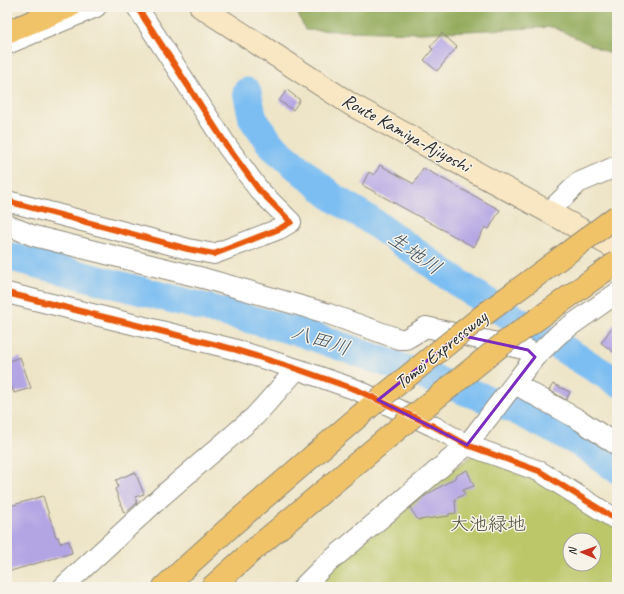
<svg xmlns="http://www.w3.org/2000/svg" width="624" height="594" viewBox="0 0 624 594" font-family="Caveat,'Klee One',sans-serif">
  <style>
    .green { fill: #bbc769; stroke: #73794a; fill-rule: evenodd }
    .forest { fill: #94ac5d; stroke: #606c44 }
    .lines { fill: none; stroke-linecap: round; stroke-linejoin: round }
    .river { stroke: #7cbef2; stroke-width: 29 }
    .building { fill: #b3a4e4 }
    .street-casing { stroke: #8c887a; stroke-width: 22 }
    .secondary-casing { stroke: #8c887a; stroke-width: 24 }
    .highway-casing { stroke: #8c887a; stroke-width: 24 }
    .street { stroke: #fff; stroke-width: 20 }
    .secondary { stroke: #f9e7c3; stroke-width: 22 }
    .highway { stroke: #f0c369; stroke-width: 22 }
    .highway-bridge-casing { stroke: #8c887a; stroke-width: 24; stroke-linecap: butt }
    .highway-bridge { stroke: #f0c369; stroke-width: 22 }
    .cycleway-casing { stroke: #f7f3e8; stroke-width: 8 }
    .cycleway { stroke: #e8590c; stroke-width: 6 }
    .marked { fill: none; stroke: #7b2cbf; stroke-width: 3; stroke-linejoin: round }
    .labels { text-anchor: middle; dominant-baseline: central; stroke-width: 3; stroke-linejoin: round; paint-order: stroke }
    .street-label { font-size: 19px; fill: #2b2b2b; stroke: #f7f3e8 }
    .park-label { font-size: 19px; fill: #4f523a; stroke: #f7f3e8 }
    .water-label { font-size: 20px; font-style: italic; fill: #435767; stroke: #f7f3e8 }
  </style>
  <rect width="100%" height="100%" fill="#f7f3e8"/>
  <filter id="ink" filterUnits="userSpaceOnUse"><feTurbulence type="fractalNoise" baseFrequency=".025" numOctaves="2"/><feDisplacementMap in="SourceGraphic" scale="8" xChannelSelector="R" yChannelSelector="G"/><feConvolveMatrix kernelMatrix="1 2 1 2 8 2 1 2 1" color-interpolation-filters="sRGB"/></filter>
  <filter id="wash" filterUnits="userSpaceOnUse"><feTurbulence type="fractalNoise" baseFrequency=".012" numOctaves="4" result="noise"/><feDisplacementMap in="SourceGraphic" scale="16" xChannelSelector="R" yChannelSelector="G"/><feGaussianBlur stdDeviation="0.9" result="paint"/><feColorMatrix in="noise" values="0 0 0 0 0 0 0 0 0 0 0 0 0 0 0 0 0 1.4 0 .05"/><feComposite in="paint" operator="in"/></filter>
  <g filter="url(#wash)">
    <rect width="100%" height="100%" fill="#eee5c8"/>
    <!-- green -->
    <path class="green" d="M479 451 537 475 617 526V587H312L407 503ZM570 540H594V564H570Z"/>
    <!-- forest -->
    <path class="forest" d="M295 7H617V57L553 27 422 33 305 30Z"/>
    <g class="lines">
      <!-- river -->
      <path class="river" d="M247 92 253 119 272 146 334 198 370 220 473 293 617 382
        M7 256 303 333 397 366 514 409 584 445 617 469"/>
    </g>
    <g id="blocks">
      <!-- building -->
      <path class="building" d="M442 33 457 47 437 71 424 60 433 49 430 47Z
        M287 90 300 100 293 110 279 101Z
        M380 165 414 184 423 168 500 210 489 229 485 227 474 247 362 185 369 172 374 175Z
        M617 320V354L601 343Z
        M20 357 31 388 14 393 7 373V362Z
        M553 384 570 392 566 400 549 390Z
        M467 470 474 486 463 490 465 494 455 499 456 513 449 514V516L418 520 410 508 423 497 455 478V476Z
        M135 472 144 494 135 497 137 503 129 510 124 513 115 489 118 487 116 480Z
        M43 496 56 537H58L60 543 69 541 72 553 7 572V507Z"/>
    </g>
  </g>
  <g filter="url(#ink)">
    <use href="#blocks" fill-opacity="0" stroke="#8c887a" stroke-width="1"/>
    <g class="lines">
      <!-- street casing -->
      <g class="street-casing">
        <path id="street" d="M7 44 96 7
          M7 201 188 249 214 254 279 229 291 222 259 190 227 146 137 7
          M549 212 578 183 617 166
          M7 225 34 236 203 278 326 313 399 339H406L426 327 528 350 535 357
          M7 293 233 349 297 369 357 390 433 426 467 445 539 471 617 520
          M515 384 581 421 617 445
          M63 587 162 496 255 416 297 369
          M303 587 322 568 467 445 535 357 560 333 617 293"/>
      </g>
      <!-- secondary casing -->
      <g class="secondary-casing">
        <path id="secondary" d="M201 7 352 105 617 249"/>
      </g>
      <!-- highway casing -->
      <g class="highway-casing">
        <path id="highway" d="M7 32 69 7
          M164 587 229 528 372 405
          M212 587 251 552 399 428"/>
      </g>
      <!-- street -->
      <use href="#street" class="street"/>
      <!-- secondary -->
      <use href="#secondary" class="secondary"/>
      <!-- highway -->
      <use href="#highway" class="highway"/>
      <!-- highway-bridge casing -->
      <g class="highway-bridge-casing">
        <path id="highway-bridge" d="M372 405 481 317 617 216
          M399 428 504 343 617 262"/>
      </g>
      <!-- highway-bridge -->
      <use href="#highway-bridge" class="highway-bridge"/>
      <!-- cycleway casing -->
      <g class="cycleway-casing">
        <path id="cycleway" d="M7 201 188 249 214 254 279 229 291 222 259 190 227 146 137 7
          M7 293 233 349 297 369 357 390 433 426 467 445 539 471 617 520"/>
      </g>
      <!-- cycleway -->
      <use href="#cycleway" class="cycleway"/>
    </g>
  </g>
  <!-- marked area -->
  <path class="marked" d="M459 335 528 350 535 357 467 445 378 400Z"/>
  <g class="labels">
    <!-- street labels -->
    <g class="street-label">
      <text transform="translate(406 133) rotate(29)">Route Kamiya-Ajiyoshi</text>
      <text transform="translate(441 350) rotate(-39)">Tomei Expressway</text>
    </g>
    <!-- park labels -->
    <g class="park-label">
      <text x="488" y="524">大池緑地</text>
    </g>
    <!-- water labels -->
    <g class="water-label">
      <text transform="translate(415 253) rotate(35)">生地川</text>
      <text transform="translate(321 340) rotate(18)">八田川</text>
    </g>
  </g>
  <!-- margin -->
  <rect width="624" height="594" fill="none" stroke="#f7f3e8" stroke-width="24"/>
  <!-- north arrow -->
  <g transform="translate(582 552) rotate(272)"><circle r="19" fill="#f7f3e8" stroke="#a5a39c"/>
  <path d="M0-3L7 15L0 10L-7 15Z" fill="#c8321e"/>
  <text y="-6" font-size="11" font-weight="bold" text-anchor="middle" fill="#2b2b2b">N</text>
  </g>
</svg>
